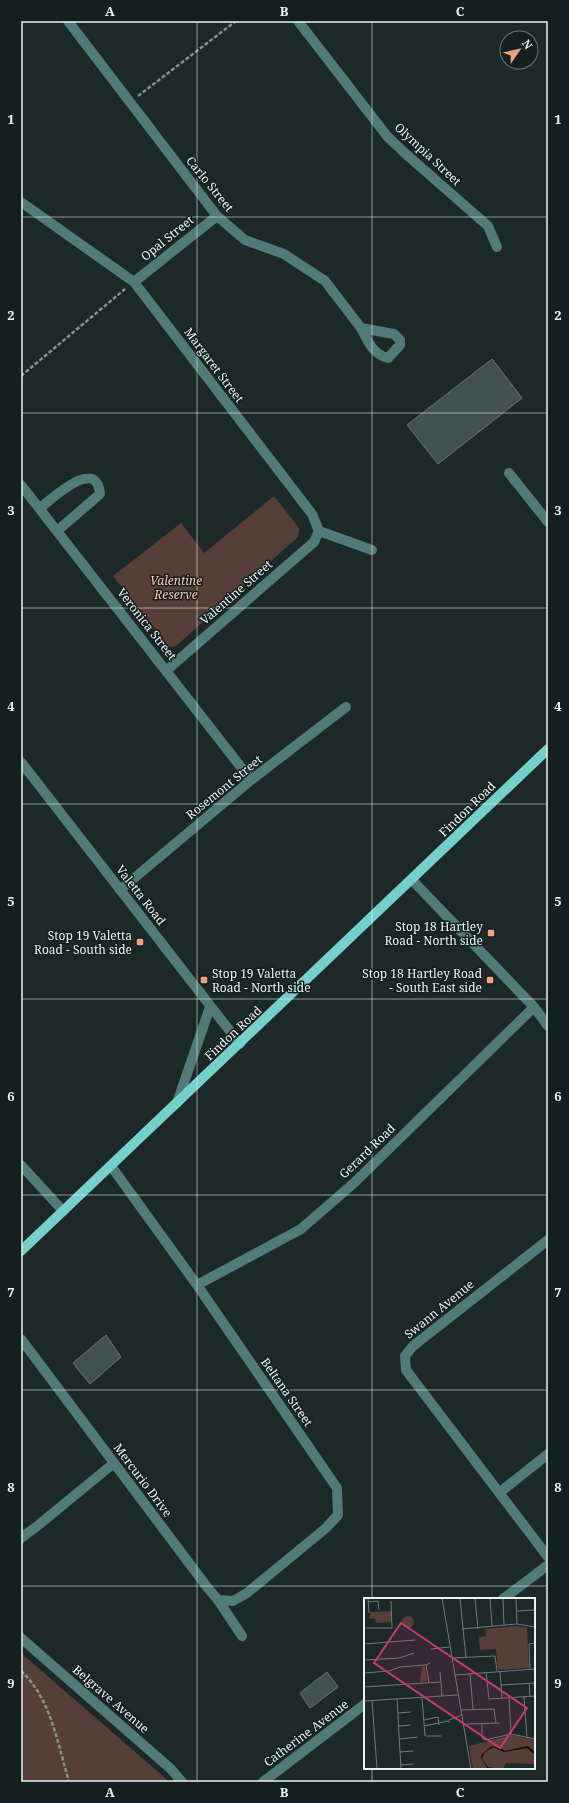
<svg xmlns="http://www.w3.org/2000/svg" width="569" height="1803" viewBox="0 0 569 1803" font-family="'Noto Serif',serif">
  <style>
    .green { fill: #563f36 }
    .building { fill: #42504f; stroke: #687776 }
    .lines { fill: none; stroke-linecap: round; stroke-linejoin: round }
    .path { stroke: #869190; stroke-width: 2.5; stroke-dasharray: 4 2; stroke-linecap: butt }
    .minor { stroke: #527a78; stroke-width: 10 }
    .major { stroke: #77cfca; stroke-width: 10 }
    .grid { fill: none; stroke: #ebf3f3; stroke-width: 1; stroke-opacity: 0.55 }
    .poi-dot { fill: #f1a17d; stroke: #13201f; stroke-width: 1.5 }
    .labels { text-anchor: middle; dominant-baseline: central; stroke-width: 3; stroke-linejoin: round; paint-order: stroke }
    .street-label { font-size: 12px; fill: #ebf3f3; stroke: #13201f }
    .park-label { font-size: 12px; font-style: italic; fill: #ffc8b1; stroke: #13201f }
    .poi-label { font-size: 12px; fill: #ebf3f3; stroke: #13201f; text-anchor: end }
    .inset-road { fill: none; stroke: #6f7a79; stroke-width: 1 }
    .view { fill: #c83972; fill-opacity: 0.15; stroke: #c83972; stroke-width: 2 }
    .inset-edge { fill: none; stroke: #ebf3f3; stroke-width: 2 }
    .neatline { fill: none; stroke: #ebf3f3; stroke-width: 1.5 }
    .grid-label { font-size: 13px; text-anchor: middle; font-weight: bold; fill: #ebf3f3 }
  </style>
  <rect width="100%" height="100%" fill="#1c2928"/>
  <!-- green -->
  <path class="green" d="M274 496 299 528 298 537 176 646 169 647 113 576 181 523 204 553Z
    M21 1653 164 1777 168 1782H21Z"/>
  <!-- building -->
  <path class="building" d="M492 359 522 398 438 464 407 425Z
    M106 1335 121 1357 90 1384 73 1363Z
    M327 1672 338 1687 310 1708 300 1693Z"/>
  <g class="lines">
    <!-- path -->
    <path class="path" d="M138 96 236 21
      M21 376 125 289
      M21 1671C51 1698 58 1745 69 1782"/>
    <!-- minor -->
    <path class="minor" d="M68 21 217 216 245 240 284 254 325 281 361 328
      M298 21 387 136 407 155 488 226 497 247
      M21 202 134 282 312 514 319 531 372 550
      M134 282 217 216
      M361 328 394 334 400 340V345L388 358C373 354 368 342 361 328Z
      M509 473 548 522
      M21 485 251 780
      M40 508C53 498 97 456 100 494L57 531
      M167 670 314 542 319 531
      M21 762 240 1044
      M412 880 534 1007 548 1026
      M120 890 251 780 346 707
      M177 1103 210 1007
      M21 1165 63 1211
      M111 1166 197 1285 337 1488 338 1515 326 1528 247 1593 233 1601 218 1600
      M548 1240 413 1346 405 1356 406 1370 548 1557
      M197 1285 301 1229 354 1183 534 1007
      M21 1339 207 1587 218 1600 242 1636
      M499 1493 548 1454
      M21 1538 36 1527 114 1463
      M503 1599 548 1565
      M21 1638 171 1769 182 1782
      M263 1782 365 1704"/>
    <!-- major -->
    <path class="major" d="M21 1251 548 749"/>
  </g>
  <!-- grid -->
  <path class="grid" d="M197 21V1782M372 21V1599M21 217H548M21 413H548M21 608H548M21 804H548M21 999H548M21 1195H548M21 1390H548M21 1586H548M372 1768V1782"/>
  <!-- markers -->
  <g class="poi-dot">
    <rect x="487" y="929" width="8" height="8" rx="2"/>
    <rect x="136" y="938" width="8" height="8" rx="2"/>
    <rect x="200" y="976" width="8" height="8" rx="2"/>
    <rect x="486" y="976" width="8" height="8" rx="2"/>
  </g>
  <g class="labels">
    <!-- street labels -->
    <g class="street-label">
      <text transform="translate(428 154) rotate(43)">Olympia Street</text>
      <text transform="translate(210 184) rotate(51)">Carlo Street</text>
      <text transform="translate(167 238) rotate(-39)">Opal Street</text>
      <text transform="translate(214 365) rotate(53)">Margaret Street</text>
      <text transform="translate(236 592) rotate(-41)">Valentine Street</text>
      <text transform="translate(147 624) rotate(52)">Veronica Street</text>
      <text transform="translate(224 787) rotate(-39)">Rosemont Street</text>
      <text transform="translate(467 809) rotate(-44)">Findon Road</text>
      <text transform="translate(141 895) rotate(52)">Valetta Road</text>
      <text transform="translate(233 1033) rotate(-43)">Findon Road</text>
      <text transform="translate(367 1151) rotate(-44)">Gerard Road</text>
      <text transform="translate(439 1309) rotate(-39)">Swann Avenue</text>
      <text transform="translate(287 1392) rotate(55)">Beltana Street</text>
      <text transform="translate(143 1480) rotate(53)">Mercurio Drive</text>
      <text transform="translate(111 1699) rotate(41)">Belgrave Avenue</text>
      <text transform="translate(306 1733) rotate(-37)">Catherine Avenue</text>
    </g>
    <!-- park labels -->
    <g class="park-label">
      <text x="176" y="580">Valentine<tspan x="176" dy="14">Reserve</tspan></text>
    </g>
    <!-- poi labels -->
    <g class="poi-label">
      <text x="483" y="926">Stop 18 Hartley<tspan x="483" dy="14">Road - North side</tspan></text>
      <text x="132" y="935">Stop 19 Valetta<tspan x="132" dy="14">Road - South side</tspan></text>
      <text x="212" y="973" text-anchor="start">Stop 19 Valetta<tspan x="212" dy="14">Road - North side</tspan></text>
      <text x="482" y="973">Stop 18 Hartley Road<tspan x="482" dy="14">- South East side</tspan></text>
    </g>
  </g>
  <!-- overview -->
  <g transform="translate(364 1598)">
    <rect width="171" height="171" fill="#1c2928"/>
    <path d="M27 13 28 24 12 25 11 21 5 20 7 14ZM38 24a6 6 0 1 1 12 0a6 6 0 1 1-12 0ZM153 28 163 30 165 70 134 72 132 51 116 52 115 39 122 38 121 31ZM58 69H61L63 83 56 84ZM148 137 171 142V166L142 165 139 171H109L105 148Z" fill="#563f36"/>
    <path d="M128 148 135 150 141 153 164 148 171 154V157L163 150 140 154 129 149 120 155 118 161 124 169 136 171H124L117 160 118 156Z" fill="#190601"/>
    <path class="inset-road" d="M4 0 5 15M78 0 107 171M96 0 102 60M111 0 114 31M126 0 128 28M139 0 140 27M152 0 153 26M4 4 14 3 15 12M153 13 171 12M0 30H28L27 3M98 31 153 26 171 29M0 46 51 42M67 51 86 49M88 60 131 58 133 73M0 62 35 60 50 55M62 67 65 85M166 71 165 46 171 45M136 73 138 100M76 74 78 98M122 74 125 101 171 98M0 75 25 73 36 69 62 67 66 65M106 75 109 111M91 77 171 71M165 85 166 99M137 87 171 85M0 89 76 84M160 99 163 140M58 100 61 138H77M145 100 147 136M33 101 37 171M8 102 13 171M0 103 94 97M97 112 130 111 132 125M34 115 47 114M60 122 74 119 75 127M85 125V122L98 117M103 126 136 125M118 126V140L121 142 147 136 171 141M35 128 47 127M60 128 84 123M35 141 54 139M36 154 49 153M37 167 49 166"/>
    <path class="view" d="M37 25 163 110 136 150 10 65Z"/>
    <rect width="171" height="171" class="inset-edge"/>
  </g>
  <!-- border -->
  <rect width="569" height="1803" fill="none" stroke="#13201f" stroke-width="44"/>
  <!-- north arrow -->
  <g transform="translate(519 50) rotate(56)"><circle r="19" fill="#13201f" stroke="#697474"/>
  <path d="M0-3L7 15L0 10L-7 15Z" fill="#f1a17d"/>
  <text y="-6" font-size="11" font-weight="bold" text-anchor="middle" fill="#ebf3f3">N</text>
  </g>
  <rect x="22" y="22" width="525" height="1759" class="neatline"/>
  <g class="grid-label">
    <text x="110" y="16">A</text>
    <text x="284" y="16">B</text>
    <text x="460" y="16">C</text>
    <text x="11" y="124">1</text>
    <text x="558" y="124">1</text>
    <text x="11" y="320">2</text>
    <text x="558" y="320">2</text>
    <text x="11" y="515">3</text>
    <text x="558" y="515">3</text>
    <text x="11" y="711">4</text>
    <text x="558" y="711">4</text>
    <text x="11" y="906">5</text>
    <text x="558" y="906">5</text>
    <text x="11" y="1101">6</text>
    <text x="558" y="1101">6</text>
    <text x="11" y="1297">7</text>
    <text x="558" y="1297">7</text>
    <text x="11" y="1492">8</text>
    <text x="558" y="1492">8</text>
    <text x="11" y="1688">9</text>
    <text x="558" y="1688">9</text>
    <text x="110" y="1797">A</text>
    <text x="284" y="1797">B</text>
    <text x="460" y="1797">C</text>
  </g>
</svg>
